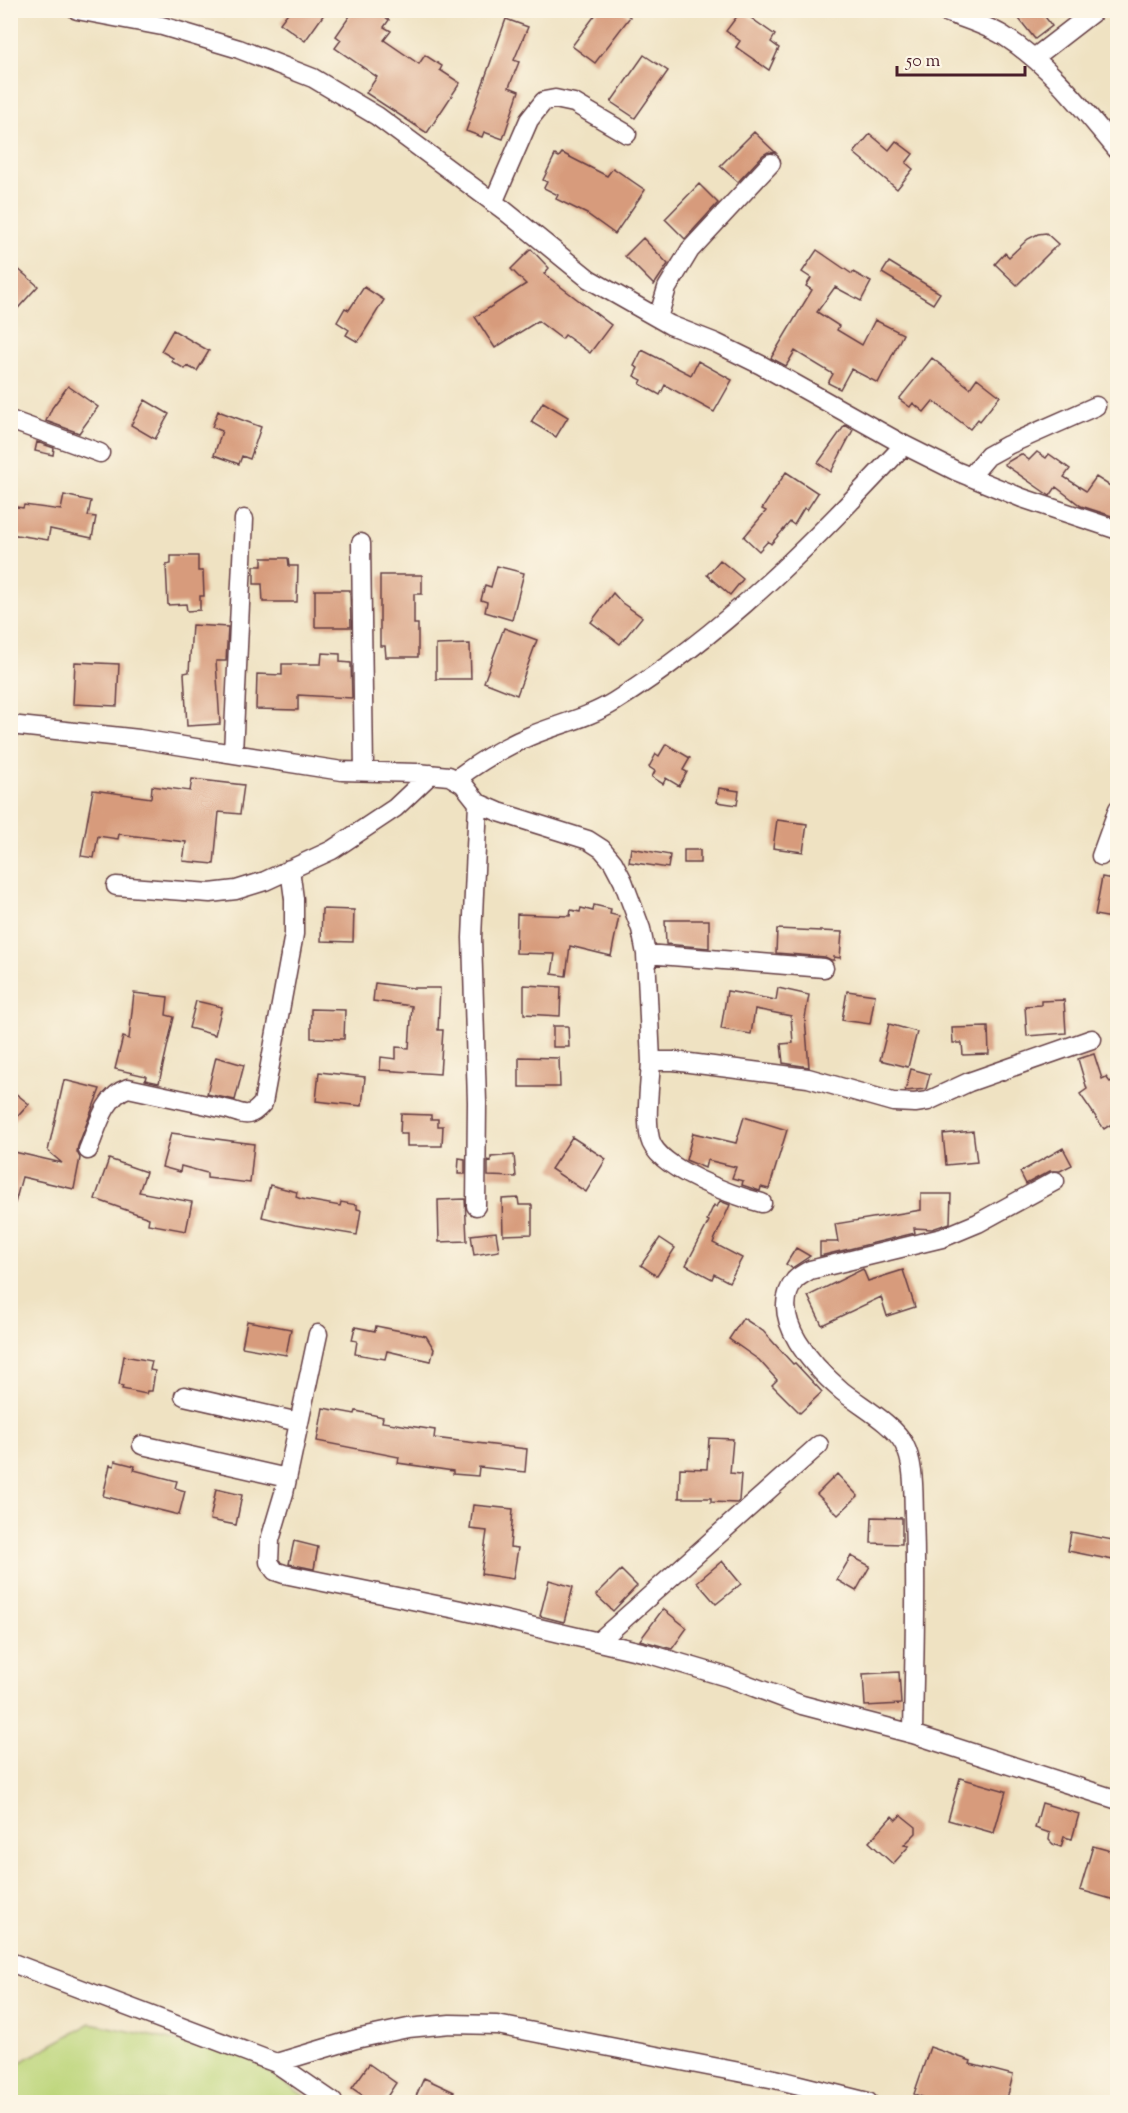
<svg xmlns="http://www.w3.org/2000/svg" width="1128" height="2113" viewBox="0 0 1128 2113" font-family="'Sorts Mill Goudy',serif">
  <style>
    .green { fill: #bdd67b; stroke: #847a53; stroke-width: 1.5 }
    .building { fill: #d79b7b }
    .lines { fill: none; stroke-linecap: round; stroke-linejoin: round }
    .minor-casing { stroke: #633c42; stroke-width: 21 }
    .minor { stroke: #fff; stroke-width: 18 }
  </style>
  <rect width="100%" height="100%" fill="#fcf5e5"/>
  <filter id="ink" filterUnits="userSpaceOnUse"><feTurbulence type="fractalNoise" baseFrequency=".0167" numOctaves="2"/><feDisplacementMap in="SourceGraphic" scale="12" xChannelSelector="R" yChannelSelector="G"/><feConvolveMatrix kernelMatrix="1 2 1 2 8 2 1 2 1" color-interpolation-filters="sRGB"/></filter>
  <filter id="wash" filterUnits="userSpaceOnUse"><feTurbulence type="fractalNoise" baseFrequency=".008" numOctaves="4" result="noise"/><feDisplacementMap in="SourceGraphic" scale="24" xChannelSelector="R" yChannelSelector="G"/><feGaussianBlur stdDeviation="1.35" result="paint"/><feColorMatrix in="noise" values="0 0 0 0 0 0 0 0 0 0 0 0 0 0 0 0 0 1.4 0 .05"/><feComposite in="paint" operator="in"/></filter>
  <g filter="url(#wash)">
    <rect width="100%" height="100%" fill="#efe2c2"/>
    <!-- green -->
    <path class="green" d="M91 2023 245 2056 313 2102H11L10 2068Z"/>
    <g id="blocks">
      <!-- building -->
      <path class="building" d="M290 10H327L305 41 280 23Z
        M354 10H375L389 20 384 27 391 31 384 40 419 64 425 55 442 66 440 70 460 83 427 133 366 93 377 77 335 48 341 40 336 36Z
        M599 10H621L630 17 595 63 572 46Z
        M1012 10H1040L1052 26 1035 39Z
        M741 11 775 35 771 42 779 48 769 70 736 47 740 41 726 31Z
        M506 19 528 27 514 60 519 62 509 87 519 91 503 139 484 132 482 137 466 131Z
        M644 55 668 71 635 118 611 102Z
        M754 132 776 153 768 152 763 155 738 182 720 166Z
        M870 134 889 150 896 141 913 154 906 163 913 169 897 189 854 153Z
        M562 153 607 176 613 168 645 190 615 234 587 214 556 199 558 195 544 188 547 182 543 180 555 155 559 157Z
        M699 184 718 203 685 239 665 219Z
        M1046 233 1058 244 1017 285 995 264 1005 253 1009 257 1028 239 1038 234Z
        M643 238 668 264 654 285 625 256Z
        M531 249 549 268 544 274 611 325 590 353 565 335 562 339 538 321 495 348 475 317 526 284 511 269Z
        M817 250 852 274 853 272 871 282 861 301 835 287 817 312 839 326 837 330 862 345 875 320 903 334 878 383 851 369 840 389 828 383 833 374 795 351 786 366 771 358 812 290 806 286 811 278 802 272Z
        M10 262 38 286 10 317Z
        M889 262 940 293 933 304 882 273Z
        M364 287 384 300 358 342 346 335 349 330 337 322 345 308 349 310Z
        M173 330 209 351 197 371 187 366 185 369 171 361 173 358 161 351Z
        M642 350 691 375 698 361 732 380 714 412 665 385 660 395 640 384 642 380 634 376 638 368 634 366Z
        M932 358 970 388 977 378 1000 396 980 421 978 419 970 429 933 401 924 412 913 403 910 407 899 399Z
        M68 386 98 407 79 433 46 421 52 408Z
        M145 400 169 414 155 439 131 425Z
        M543 402 568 417 556 437 531 422Z
        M218 411 261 427 250 459 242 456 239 464 214 455 222 431 212 427Z
        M845 425 853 430 831 472 818 463Z
        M37 442 54 448 53 455 35 451Z
        M1037 452 1046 458 1049 454 1070 469 1064 477 1086 491 1096 477 1118 491V518L1081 506 1056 487 1050 496 1047 494 1004 464 1021 454 1029 460Z
        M786 472 818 493 807 510 804 508 794 525 790 522 771 544 768 541 759 551 744 537 766 511 762 509Z
        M64 495 91 501 88 516 96 517 92 538 50 529 48 540 10 534V506L23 508 24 505 61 510Z
        M171 556H198V571H203L204 596H200V610L187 611 186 604 168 605 166 565 171 564Z
        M262 558H288L289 566H298L297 602H263L262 584H254V566H262Z
        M720 560 743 579 730 595 707 575Z
        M497 566 524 573 512 620 485 612 487 602 481 600 485 585 491 587Z
        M380 575H422V594H414V624H418V657H386L385 646H380Z
        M315 590H350L351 627H315Z
        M613 593 622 603 642 617 620 644 591 622Z
        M192 625 228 627 226 661H216L220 724 187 726 184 673 189 672Z
        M504 628 537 640 517 695 484 682Z
        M470 644 471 679H436V645Z
        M322 653 340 654V662L351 663 352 698 298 695V710L256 709 257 674 282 675V664H321Z
        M75 662 119 664 117 706 73 704Z
        M666 744 690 758 683 770 687 772 679 786 666 778 663 784 652 777 655 771 649 767 656 754 659 756Z
        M192 779 244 785 240 814 219 812 214 864 183 861 186 842 119 834 118 839 98 836 94 858 81 856 93 790 151 798 152 786 190 791Z
        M719 788 739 791 737 805 717 802Z
        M777 820 807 824 803 852 773 848Z
        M631 848 670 855 668 868 629 862Z
        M684 850H700V863H684Z
        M1102 877 1118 880V919L1095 915Z
        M594 905 611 909 610 914 619 916 611 956 570 946 566 976 552 974 555 954 516 953 517 914 570 916 571 910 580 912 581 908 593 911Z
        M322 909 354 910 353 942 321 941Z
        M665 920H709V948L666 944Z
        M777 929 842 932 840 958 834 957V960H831L825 957 776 953Z
        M375 983 413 988H440L438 1030H443L440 1074 380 1070 381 1057 396 1059V1047L409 1048 412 1006 373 1001Z
        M524 985 561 987 560 1016 524 1014Z
        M778 988 809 995 805 1018 809 1067 783 1063 781 1044 793 1043 791 1016 755 1009 751 1034 721 1029 727 991 776 1000Z
        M847 991 875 995 870 1024 842 1020Z
        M134 993 168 997 166 1015 174 1017 159 1083 145 1080 146 1076 115 1069 123 1037 129 1039Z
        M1064 1000 1066 1033 1027 1036 1025 1006 1041 1005V1001Z
        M196 1001 222 1007 215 1035 189 1028Z
        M311 1009 345 1010 344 1039 311 1038Z
        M889 1024 917 1032 908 1067 880 1060Z
        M553 1026H568L569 1047H553Z
        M988 1027 989 1054 963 1055 962 1043H953L952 1028Z
        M1094 1054 1102 1079 1106 1077 1110 1082 1118 1078V1120L1104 1129 1080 1094 1087 1089 1078 1059Z
        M216 1057 244 1065 235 1100 207 1094Z
        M519 1057 559 1058 560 1087H519Z
        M911 1069 930 1074 926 1089 905 1091Z
        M319 1072 365 1077 362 1106 316 1101Z
        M64 1080 100 1089 78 1146 77 1152 80 1158 74 1189 22 1177 15 1203 10 1202V1151L62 1163 48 1151Z
        M10 1089 29 1104 10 1125Z
        M401 1114 431 1115V1119H438V1126H443L442 1146H407V1134H400Z
        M744 1117 787 1130 769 1189 761 1187 760 1191 742 1185 743 1181 732 1178 736 1167 707 1160 705 1168 686 1160 693 1133 736 1143Z
        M973 1131 977 1162 946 1165 943 1134Z
        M171 1133 254 1144 250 1183 207 1178V1173L181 1166 180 1172 162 1167Z
        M572 1137 606 1159 586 1192 551 1169Z
        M1063 1148 1072 1165 1060 1171H1050L1026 1184 1020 1172Z
        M514 1155 516 1177 488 1176V1160L491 1161V1157Z
        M459 1158 465 1159V1174H458Z
        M109 1159 146 1172 139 1192 192 1202 186 1231 148 1224 149 1218 95 1199Z
        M270 1185 297 1192 296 1197 301 1199 340 1206 341 1202 357 1205V1209L361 1210 357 1235 295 1225 262 1217Z
        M921 1194H951L950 1223 932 1229 914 1228 915 1233 820 1256V1242H838L835 1224 921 1210Z
        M518 1198 519 1205H532V1234L503 1235 502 1199Z
        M465 1199 467 1241 439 1242 438 1200Z
        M720 1201 730 1205 713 1243 742 1258 729 1282 714 1274 712 1279 686 1265 709 1221 707 1220 714 1205 717 1207Z
        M496 1232 499 1251 474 1255 471 1235Z
        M660 1238 675 1248 657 1276 641 1265Z
        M796 1248 810 1256 792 1268 786 1264Z
        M863 1269 868 1281 903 1270 915 1307 887 1316 881 1297 822 1325 808 1296Z
        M743 1318 763 1331 793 1364 795 1363 822 1392 800 1413 772 1385 777 1380 759 1360 729 1339Z
        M247 1321 291 1329 286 1355 242 1347Z
        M376 1326 426 1336 434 1349 431 1361 387 1351 385 1359 355 1354 357 1341 352 1340 355 1327 375 1331Z
        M124 1356 152 1361 150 1370 155 1371 152 1391H147L146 1394 122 1389 123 1386 119 1385Z
        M323 1408 355 1414 356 1411 383 1417 382 1422 435 1430 434 1438 527 1449 525 1472 479 1467 478 1476 453 1474V1471L398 1463 399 1457 317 1441Z
        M709 1438 733 1439 730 1473 741 1474 739 1501 737 1503 711 1502V1498H679L680 1468 707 1469Z
        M115 1461 135 1466 134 1470 177 1481 175 1488 185 1491 179 1515 103 1496 110 1465 114 1466Z
        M837 1474 858 1496 838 1515 817 1494Z
        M216 1489 242 1495 236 1525 210 1520Z
        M473 1505 513 1509 510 1547 518 1548 513 1579 481 1574 487 1531 470 1529Z
        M872 1517 902 1518V1544L871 1543Z
        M1071 1532 1118 1541V1561L1068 1551Z
        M294 1541 318 1547 314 1569 289 1564Z
        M851 1556 870 1566 856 1591 837 1580Z
        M722 1561 741 1584 716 1604 697 1582Z
        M621 1570 637 1586 613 1611 596 1595Z
        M549 1580 573 1587 564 1622 540 1616Z
        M663 1609 687 1628 672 1649 640 1640Z
        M899 1672 901 1704 865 1706 863 1674Z
        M960 1778 1006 1791 994 1833 948 1820Z
        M1042 1803 1079 1814 1072 1839 1064 1837 1061 1847 1053 1844 1049 1840 1050 1833 1035 1828Z
        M901 1815 916 1827V1833L904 1845 909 1846 893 1864 869 1842 892 1816 896 1820Z
        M1093 1846 1118 1853V1901L1080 1890Z
        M930 2047 971 2061 970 2064 1013 2075 1006 2103H938L914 2094Z
        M369 2064 396 2083 383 2103H374L352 2088Z
        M424 2078 454 2092 450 2103H413Z"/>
    </g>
  </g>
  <g filter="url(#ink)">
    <use href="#blocks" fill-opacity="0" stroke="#633c42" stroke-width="1.5"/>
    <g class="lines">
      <!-- minor casing -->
      <g class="minor-casing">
        <path id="minor" d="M77 10 162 26 239 49 313 78 377 116 505 211 589 279 670 325 716 343 761 365 904 445 956 471 1022 498 1118 530
          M940 10C962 18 984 24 1004 36 1051 66 1083 109 1118 151
          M1034 58 1096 10
          M493 203 529 120 544 101 555 99 574 103 627 134
          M658 318 667 288 690 250 771 163
          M10 420 100 453
          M970 477 988 456 1008 445 1096 406
          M361 543 364 771
          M10 725 139 739 342 771 417 773 449 776 463 784 478 803 499 812 588 840 602 849 613 862 623 881 641 929 646 954 651 1061H674L808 1078 893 1102 915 1103 928 1101 969 1082 1092 1039
          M233 753 244 519
          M456 779C479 762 503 747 530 736 559 724 588 718 614 702 725 633 816 540 904 445
          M1101 856 1118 809
          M116 886 210 893 236 890 265 881 332 850 395 808 431 774
          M646 954 824 968
          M651 1061C650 1084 645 1116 650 1139 657 1169 735 1196 762 1203
          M88 1150C97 1129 104 1096 128 1088L230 1110C247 1116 251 1117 263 1103L294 934V899L290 869
          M476 1206 477 1102 472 938 478 803
          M318 1334 284 1493 270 1540 269 1562 275 1571 284 1574 461 1610 646 1653 727 1677 802 1705 913 1734 1118 1800
          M184 1396 299 1422
          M142 1445 287 1478
          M598 1642 819 1445
          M913 1734C914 1661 917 1588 914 1515 913 1492 915 1465 904 1444 894 1424 859 1405 842 1391 815 1368 766 1318 795 1280 799 1276 805 1273 810 1270L942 1238 978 1223 1055 1181
          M10 1962 276 2063 356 2039 408 2028 450 2024 497 2025 775 2079 868 2102
          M276 2063 333 2102"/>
      </g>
      <!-- minor -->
      <use href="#minor" class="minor"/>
    </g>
  </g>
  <!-- margin -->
  <rect width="1128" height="2113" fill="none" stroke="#fcf5e5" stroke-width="36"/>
  <!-- scale -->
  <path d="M897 66v9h128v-9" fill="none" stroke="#4a1f2b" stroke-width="3"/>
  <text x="906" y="66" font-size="18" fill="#4a1f2b" stroke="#fcf5e5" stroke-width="4.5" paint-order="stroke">50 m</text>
</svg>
